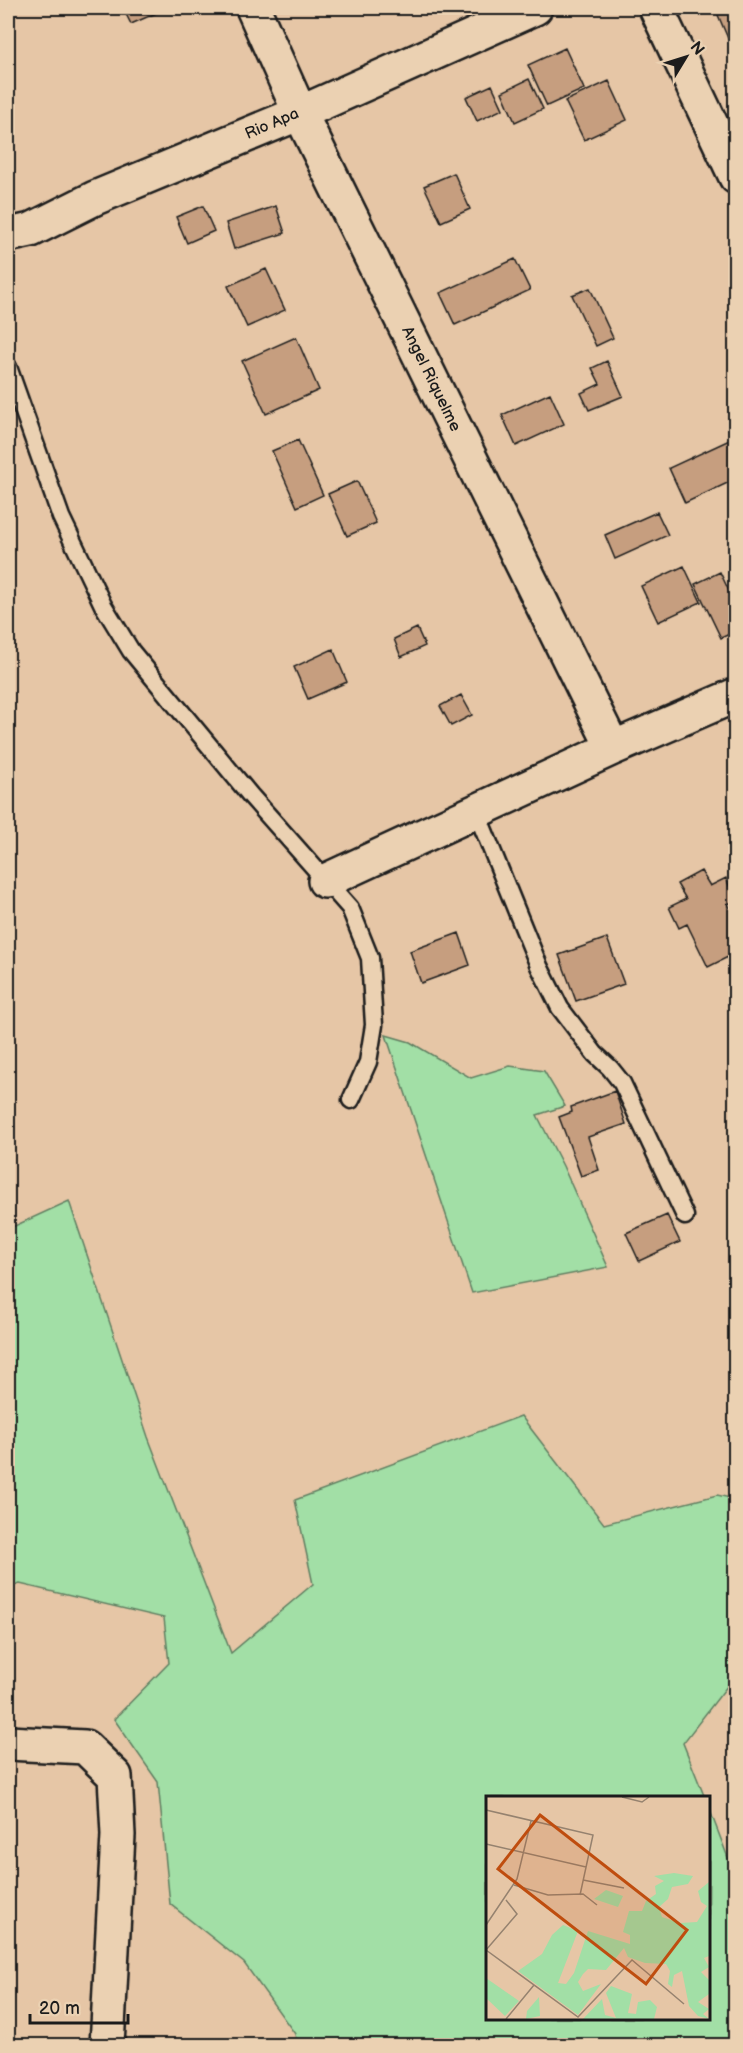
<svg xmlns="http://www.w3.org/2000/svg" width="743" height="2053" viewBox="0 0 743 2053" font-family="'Balsamiq Sans',sans-serif">
  <style>
    .green { fill: #a2dfa6; stroke: #5f7e61; stroke-width: 1.5 }
    .building { fill: #c69e7f; stroke: #1c1c1c; stroke-width: 1.5 }
    .lines { fill: none; stroke-linecap: round; stroke-linejoin: round }
    .lane-casing { stroke: #1c1c1c; stroke-width: 21 }
    .street-casing { stroke: #1c1c1c; stroke-width: 38 }
    .lane { stroke: #ebd1b2; stroke-width: 16 }
    .street { stroke: #ebd1b2; stroke-width: 33 }
    .labels { text-anchor: middle; dominant-baseline: central; stroke-width: 4.5; stroke-linejoin: round; paint-order: stroke }
    .street-label { font-size: 16px; fill: #1c1c1c; stroke: #ebd1b2 }
    .inset-road { fill: none; stroke: #95826f; stroke-width: 1.5 }
    .view { fill: #bf4d0f; fill-opacity: 0.15; stroke: #bf4d0f; stroke-width: 3 }
    .inset-edge { fill: none; stroke: #1c1c1c; stroke-width: 3 }
  </style>
  <rect width="100%" height="100%" fill="#e6c6a6"/>
  <filter id="ink" filterUnits="userSpaceOnUse"><feTurbulence type="fractalNoise" baseFrequency=".0167" numOctaves="2"/><feDisplacementMap in="SourceGraphic" scale="12" xChannelSelector="R" yChannelSelector="G"/><feConvolveMatrix kernelMatrix="1 2 1 2 8 2 1 2 1" color-interpolation-filters="sRGB"/></filter>
  <g filter="url(#ink)">
    <!-- green -->
    <path class="green" d="M386 1035 410 1042 471 1078 510 1066 544 1071 565 1106 537 1115 563 1166 608 1267 472 1293Z
      M69 1201 148 1437 231 1653 313 1584 295 1500 521 1416 604 1524 717 1495 735 1499V1676L683 1743 705 1798H488V2018H708L709 1808 735 1876V2045H297L295 2034 244 1963 170 1904 158 1782 114 1719 169 1663 164 1618 20 1584 8 1588V1229Z"/>
    <!-- building -->
    <path class="building" d="M123 8H168L131 24Z
      M715 8H736V57Z
      M565 48 584 89 547 106 528 65Z
      M529 79 543 109 515 122 502 92Z
      M609 81 627 120 584 140 565 101Z
      M492 85 503 109 477 121 466 97Z
      M454 173 470 209 441 222 424 186Z
      M203 206 214 231 187 243 176 217Z
      M276 206 285 233 234 249 226 223Z
      M515 259 530 290 455 325 440 293Z
      M266 269 285 310 247 327 228 286Z
      M590 288 613 338 596 346 572 295Z
      M296 337 319 390 266 414 242 361Z
      M607 361 623 396 589 410 581 393 600 384 592 368Z
      M550 393 564 424 516 446 502 415Z
      M736 437V479L685 503 669 468Z
      M298 440 323 495 297 507 272 451Z
      M357 481 376 523 347 536 328 494Z
      M657 512 668 535 615 559 605 535Z
      M684 566 701 602 658 622 641 586Z
      M720 572 736 606V631L721 638 695 584Z
      M417 628 425 646 401 657 394 639Z
      M333 649 347 682 308 699 294 667Z
      M461 695 472 715 451 726 440 706Z
      M736 850V870L728 853Z
      M701 871 710 886 726 878 735 900 728 904 736 918V953L708 967 687 924 679 928 669 907 686 899 677 884Z
      M459 933 470 965 421 983 410 951Z
      M607 938 624 984 576 1001 559 955Z
      M615 1091 626 1124 588 1137 599 1170 581 1176 559 1117 572 1112 571 1107Z
      M667 1215 680 1242 639 1261 626 1233Z"/>
    <g class="lines">
      <!-- lane casing -->
      <g class="lane-casing">
        <path id="lane" d="M8 367 61 517 103 605 131 651 250 795 350 908 370 958 374 1025 368 1062 351 1100
          M476 811 539 966 560 1008 595 1054 610 1068 622 1083 685 1216"/>
      </g>
      <!-- street casing -->
      <g class="street-casing">
        <path id="street" d="M253 8 300 113 613 748
          M656 8 736 177
          M8 235 31 230 95 198 300 113 535 8
          M325 881 613 748 736 695
          M8 1743 85 1747 115 1776 118 1835 107 2046"/>
      </g>
      <!-- lane -->
      <use href="#lane" class="lane"/>
      <!-- street -->
      <use href="#street" class="street"/>
    </g>
  </g>
  <g class="labels">
    <!-- street labels -->
    <g class="street-label">
      <text transform="translate(272 124) rotate(-23)">Rio Apa</text>
      <text transform="translate(431 379) rotate(64)">Angel Riquelme</text>
    </g>
  </g>
  <!-- overview -->
  <g transform="translate(486 1796)">
    <rect width="224" height="224" fill="#e6c6a6"/>
    <path d="M188 77 207 80 202 88 186 91 182 103 173 111 176 121 194 127 211 126 221 110 215 106 212 95 223 86V160L218 162 223 171 215 176 223 184V198L212 206 223 213 217 218 223 223 212 220 203 210 196 175 188 179 186 191 182 188 184 175 180 168 159 167 142 161 138 152 120 174 102 173 97 178 92 186 97 195 115 188 92 219 32 175 56 158 66 139 77 129 92 135 72 187 80 188 88 177 102 135 144 148V139L137 136 143 115H156L160 105 170 98 169 90 178 85 168 80ZM120 94 137 100 132 111 108 103ZM0 182 33 205 19 220 0 202ZM125 190 146 198 142 217 150 218 152 206 164 204 171 211 168 223H97L116 203 119 219 130 222 120 197ZM53 201 54 220 40 223 41 215Z" fill="#a2dfa6"/>
    <path class="inset-road" d="M136 1 156 6 163 1M0 14 107 39 94 99M0 48 100 71M97 84 138 92M28 89 62 99 97 98 111 109M0 129 31 83 45 25M0 154 92 221 146 164 198 208M0 154 31 118 20 104M20 223 48 189"/>
    <path class="view" d="M54 19 201 134 160 188 12 73Z"/>
    <rect width="224" height="224" class="inset-edge"/>
  </g>
  <!-- margin -->
  <rect width="743" height="2053" fill="none" stroke="#ebd1b2" stroke-width="30"/>
  <rect x="15" y="15" width="713" height="2023" fill="none" stroke="#1c1c1c" stroke-width="2" filter="url(#ink)"/>
  <!-- north arrow -->
  <g transform="translate(686 57) rotate(52)" stroke="#ebd1b2" stroke-width="4.5" paint-order="stroke">
  <path d="M0-4.5L10 22L0 15L-10 22Z" fill="#1c1c1c"/>
  <text y="-9" font-size="16" font-weight="bold" text-anchor="middle" fill="#1c1c1c">N</text>
  </g>
  <!-- scale -->
  <path d="M30 2014v9h98v-9" fill="none" stroke="#1c1c1c" stroke-width="3"/>
  <text x="39" y="2014" font-size="18" fill="#1c1c1c" stroke="#ebd1b2" stroke-width="4.5" paint-order="stroke">20 m</text>
</svg>
